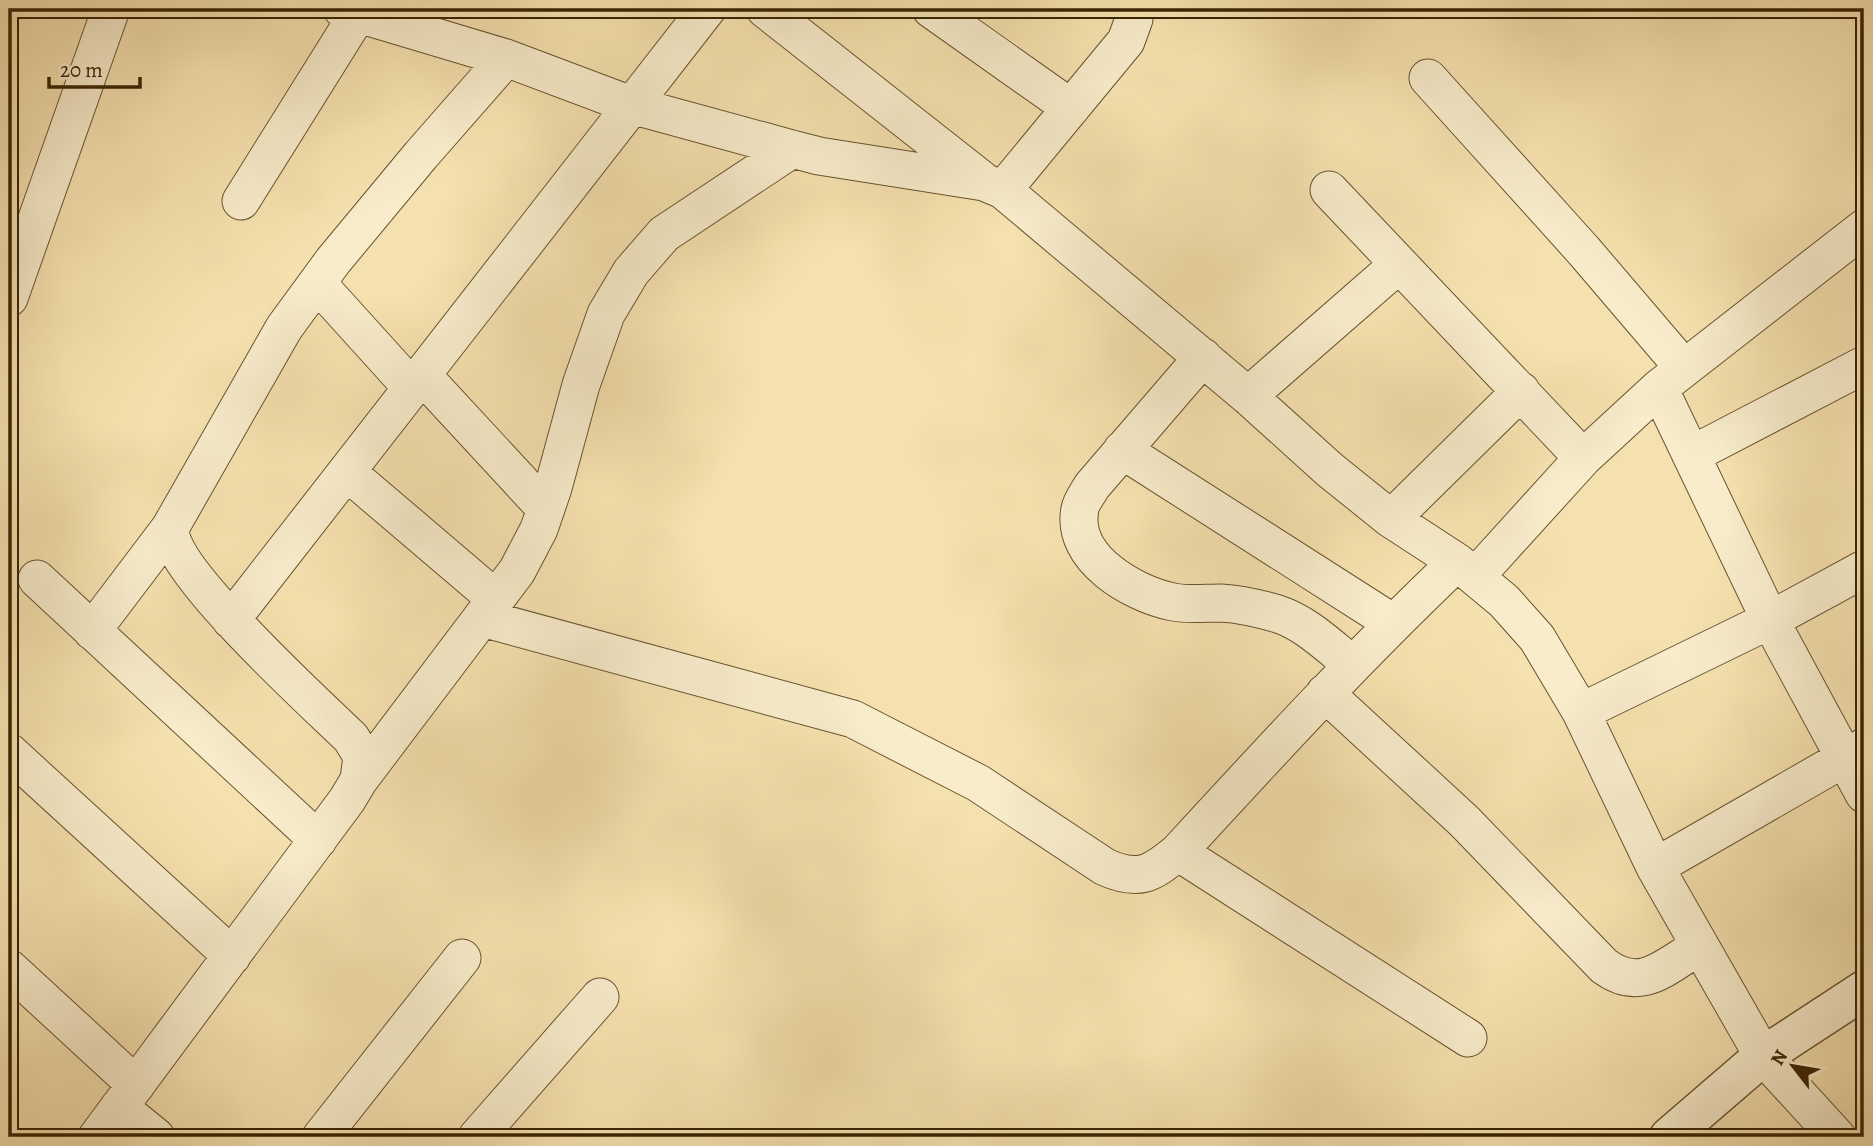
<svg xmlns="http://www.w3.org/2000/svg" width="1873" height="1146" viewBox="0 0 1873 1146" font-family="Alegreya,serif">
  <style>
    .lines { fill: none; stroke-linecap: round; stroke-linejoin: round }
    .minor-casing { stroke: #68532f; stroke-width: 39 }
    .tertiary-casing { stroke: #68532f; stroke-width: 41 }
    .minor { stroke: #f8eccb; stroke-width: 37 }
    .tertiary { stroke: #f8eccb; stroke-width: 38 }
  </style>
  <rect width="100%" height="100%" fill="#f5e1af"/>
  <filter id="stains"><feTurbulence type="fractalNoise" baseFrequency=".00286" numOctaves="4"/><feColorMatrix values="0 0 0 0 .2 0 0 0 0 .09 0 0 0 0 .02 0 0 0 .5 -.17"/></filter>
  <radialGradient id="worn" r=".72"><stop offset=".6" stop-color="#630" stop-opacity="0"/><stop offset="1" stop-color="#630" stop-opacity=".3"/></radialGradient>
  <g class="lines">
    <!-- minor casing -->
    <g class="minor-casing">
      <path id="minor" d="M342 9 506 58 631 105 792 149 819 156 984 182 1003 190 1248 396 1330 470 1391 519 1457 562 1504 601 1537 638 1581 712 1655 867 1763 1056 1837 1137
        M765 9 981 179
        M931 9 1071 108
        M1428 78 1584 251 1683 367
        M1003 190 1126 41 1134 19 1132 9
        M1329 190 1583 458
        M241 201 361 9
        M317 283 412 388
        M9 298 111 9
        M1203 357 1092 486C1088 493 1081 502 1080 509 1070 558 1133 594 1173 602 1188 605 1205 603 1221 603 1238 604 1261 609 1278 614 1306 623 1330 647 1353 665
        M422 375 546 509
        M1659 388 1770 620 1864 794
        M1248 396 1399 264
        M1122 450 1393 623
        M1691 455 1864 365
        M347 472 496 599
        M1391 519 1521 391
        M1475 577 1583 458 1659 388 1864 228
        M37 579 318 840
        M482 618 853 719 978 783 1105 867C1139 882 1151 874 1178 852 1269 753 1359 655 1457 562
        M231 620 707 9
        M92 631 170 528
        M1325 693 1464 821 1604 966C1642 994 1665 966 1700 946
        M1581 712 1770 620 1864 569
        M9 752 232 956
        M359 780 517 571 539 529 553 488 581 385 606 314 631 272 664 234 792 149
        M1178 852 1468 1038
        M1655 867 1864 747
        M9 968 136 1085
        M119 1107 156 1137
        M97 1137 347 800 359 780 362 756 351 738C315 703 170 572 170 528L284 328 333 261 421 155 506 58
        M321 1137 462 958
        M477 1137 600 997"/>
    </g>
    <!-- tertiary casing -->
    <g class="tertiary-casing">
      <path id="tertiary" d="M1669 1137 1763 1056 1864 990"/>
    </g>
    <!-- minor -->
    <use href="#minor" class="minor"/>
    <!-- tertiary -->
    <use href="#tertiary" class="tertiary"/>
  </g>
  <!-- margin -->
  <rect width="1873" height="1146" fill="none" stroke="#f5e1af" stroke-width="35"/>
  <rect x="10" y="10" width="1852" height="1125" fill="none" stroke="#392404" stroke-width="3.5"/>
  <rect x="18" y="18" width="1838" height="1111" fill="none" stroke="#392404" stroke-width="2"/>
  <!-- north arrow -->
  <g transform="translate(1793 1066) rotate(301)" stroke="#f8eccb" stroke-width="5" paint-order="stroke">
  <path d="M0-5L12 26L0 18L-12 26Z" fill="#392404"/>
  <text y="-10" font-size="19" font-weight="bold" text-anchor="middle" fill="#392404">N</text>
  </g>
  <!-- scale -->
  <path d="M49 77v10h91v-10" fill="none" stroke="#392404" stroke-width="3.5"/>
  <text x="60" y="77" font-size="21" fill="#392404" stroke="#f8eccb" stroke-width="5" paint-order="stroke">20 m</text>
  <rect width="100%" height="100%" filter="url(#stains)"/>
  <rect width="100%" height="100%" fill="url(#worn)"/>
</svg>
